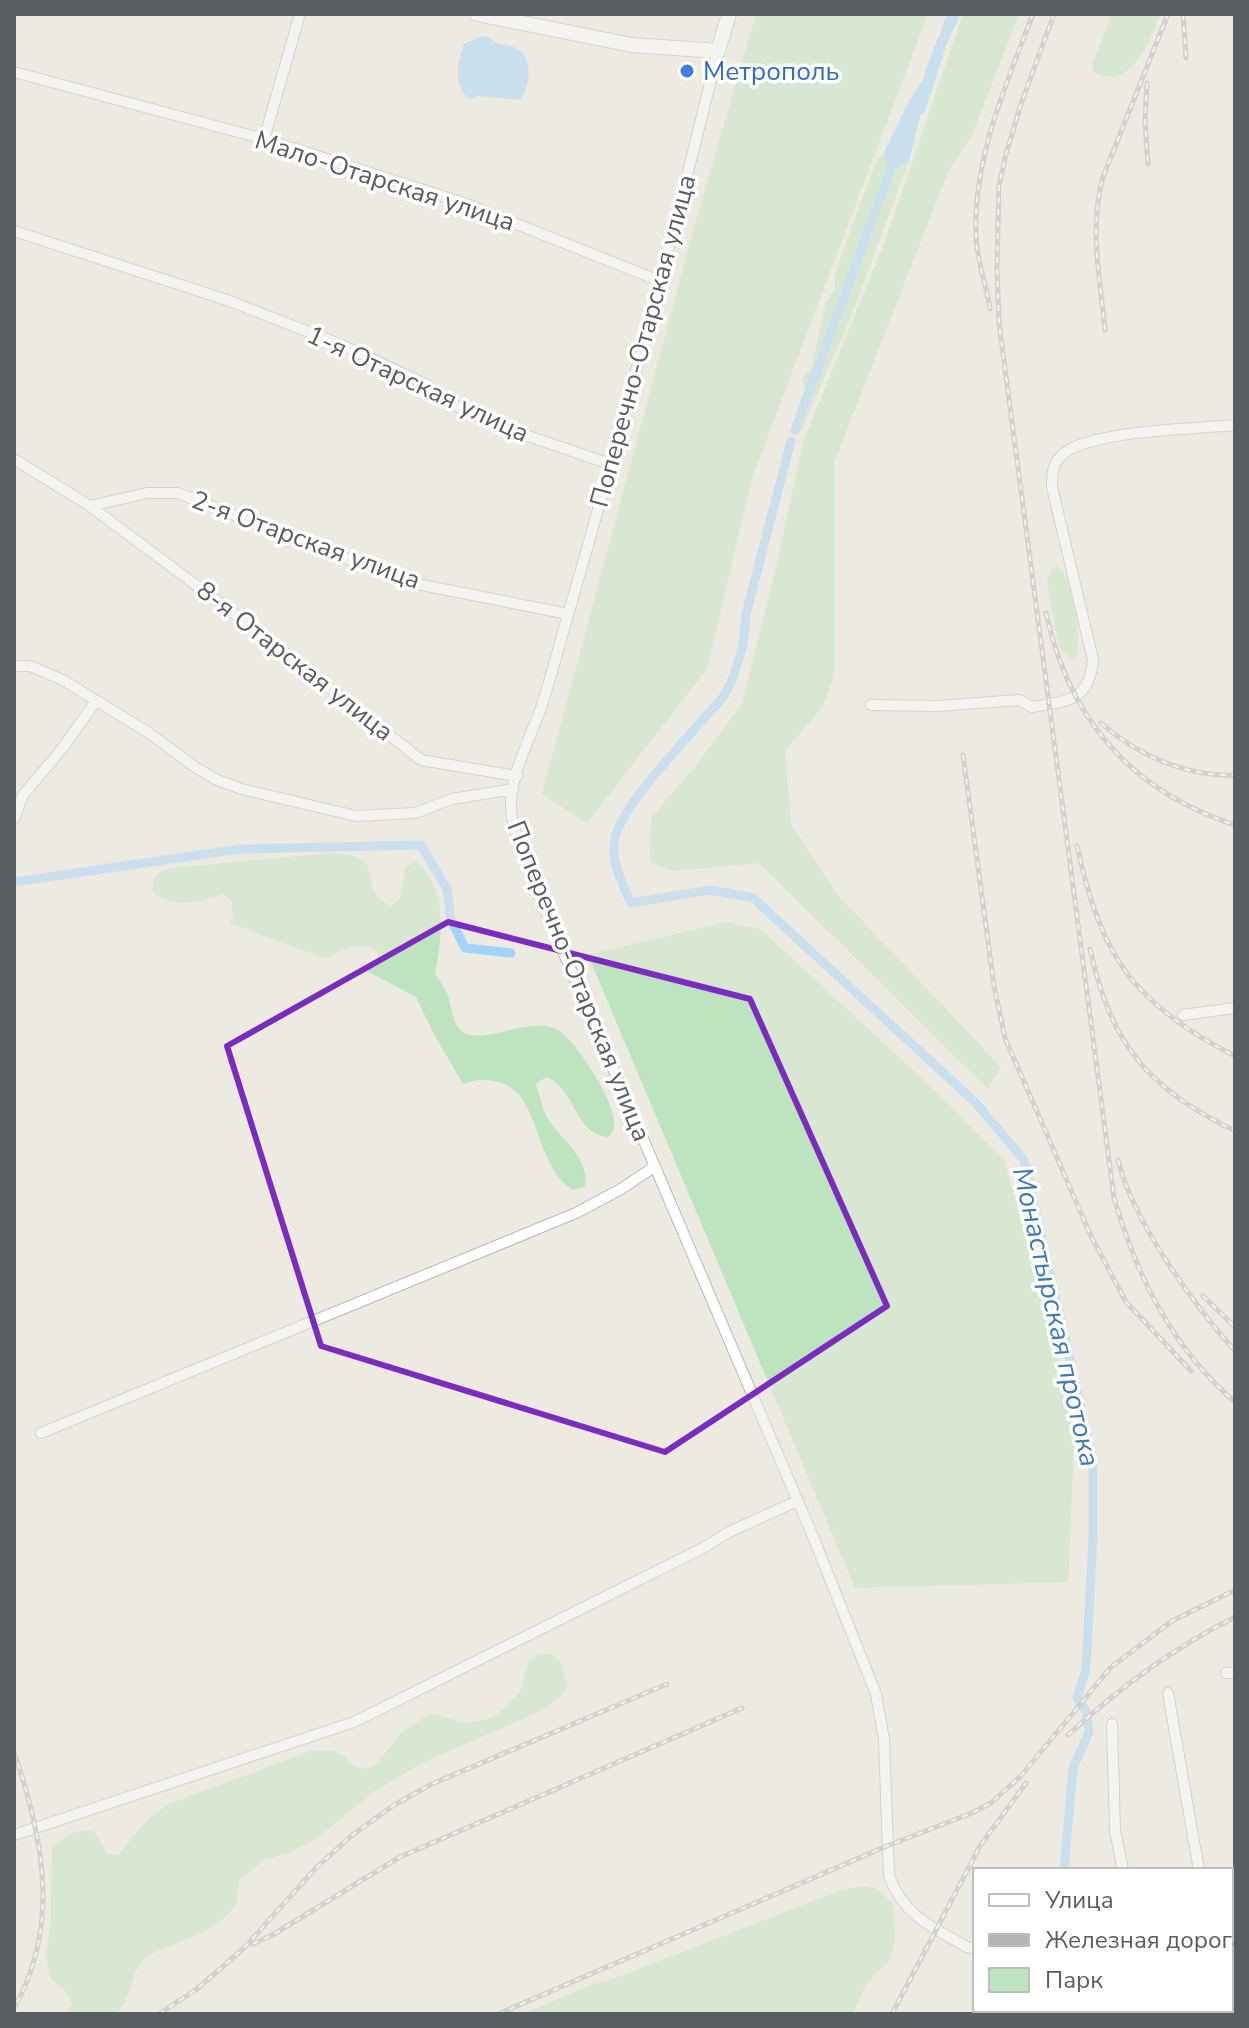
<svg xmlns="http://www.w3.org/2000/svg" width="1249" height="2028" viewBox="0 0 1249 2028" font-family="'Nunito Sans',sans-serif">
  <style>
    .green { fill: #bee4bf }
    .water { fill: #a1d3fd }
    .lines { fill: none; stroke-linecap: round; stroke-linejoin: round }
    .canal { stroke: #a1d3fd; stroke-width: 9 }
    .street-casing { stroke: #b4b7bc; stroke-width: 12 }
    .secondary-casing { stroke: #b5b8be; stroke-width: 16 }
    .street { stroke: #fff; stroke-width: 10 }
    .secondary { stroke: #fff; stroke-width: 14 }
    .rail-casing { stroke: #b3b4b4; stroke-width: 5 }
    .rail { stroke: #fff; stroke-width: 2; stroke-dasharray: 6; stroke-linecap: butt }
    .marked { fill: none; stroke: #7b2cbf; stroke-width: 6; stroke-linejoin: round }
    .shop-dot { fill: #3f7fe0; stroke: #fff; stroke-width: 3 }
    .labels { text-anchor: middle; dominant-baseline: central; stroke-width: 7; stroke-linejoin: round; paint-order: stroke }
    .shop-label { font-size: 26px; fill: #366cbe; stroke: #fff; text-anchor: start }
    .street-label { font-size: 26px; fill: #5a5d62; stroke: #fff }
    .water-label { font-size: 28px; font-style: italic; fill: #4179b7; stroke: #fff }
  </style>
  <rect width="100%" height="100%" fill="#edeae1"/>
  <!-- green -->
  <path class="green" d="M756 14H928L752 478 707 669 587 823 542 794 694 228Z
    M963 14H1019L972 135 948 172 834 463V675L823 706 785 751 791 824 837 894 1001 1067 988 1089 759 863 672 871 650 862 651 818 694 768 742 704 777 563 803 442 886 239Z
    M1112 14H1160C1151 41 1129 94 1093 71L1092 65Z
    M884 152 890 176 910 158 851 316 801 431 795 418 805 388 802 379 811 368 826 303 835 287V275L854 220 875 165Z
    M1058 568 1063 571C1071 588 1084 642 1075 659L1070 660 1059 646 1051 605 1047 580 1052 570Z
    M330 853C395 855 352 890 391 906L400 899 406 866 416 862C449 887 442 939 435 974 440 981 445 988 448 996 452 1007 452 1027 465 1033 486 1044 531 1016 556 1029 575 1038 618 1105 614 1127 614 1131 610 1134 608 1137 575 1135 575 1087 546 1077L536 1084C539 1093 542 1106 546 1115 559 1140 590 1155 585 1187L573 1190C542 1170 541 1126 521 1097 509 1080 481 1076 463 1084L435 1036 416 997 367 971 380 962 377 950C357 941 343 949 326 959L230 923 233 916 232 901 223 894C200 902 173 909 153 892V879L161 871 173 868Z
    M726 922 760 929 914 1071 1004 1159 1058 1358 1074 1441 1068 1582 855 1588 588 955Z
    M539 1654H551L560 1662 567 1684 562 1695 543 1710 424 1762 372 1793 316 1839 288 1853 264 1860 239 1880C238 1888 238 1898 235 1905 223 1926 193 1937 172 1945 163 1949 152 1952 144 1959 130 1973 133 1996 116 2014H67L72 2004 68 1994 51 1979 46 1957 51 1918 52 1848C66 1836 75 1828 94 1831L107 1854 118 1855 149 1818 169 1804 311 1751H334L344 1756 351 1765 363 1769 374 1766 403 1731 423 1718 433 1714 468 1723 493 1718 519 1694 529 1661Z
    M865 1886 877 1889 893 1905 895 1941 889 1960 865 1986 853 2014H523L588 1986 618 1977 844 1889Z"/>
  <!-- water -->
  <path class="water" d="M947 14H961L946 45 926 109 920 116 910 158 889 177 884 152 909 101 936 59 939 50V36Z
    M481 36 489 37C498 47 509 43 519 50 534 61 529 87 521 100L477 96 470 100C452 84 457 64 464 44Z"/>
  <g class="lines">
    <!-- canal -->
    <path class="canal" d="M929 74 942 40
      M795 430 892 166
      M791 441 746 614 743 645 732 680 724 696C698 727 622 803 615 838 610 860 622 883 631 903L710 890 753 898 975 1102 1024 1160 1090 1447 1093 1471V1536L1086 1669 1077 1698 1086 1711 1089 1732 1073 1768 1064 1870
      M14 882 240 849 421 845 447 889 451 920 465 948 511 953
      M1087 2010 1089 2014"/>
    <!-- street casing -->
    <g class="street-casing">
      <path id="street" d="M718 51C672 240 622 428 568 615 559 646 551 677 541 708 531 736 510 776 511 806 511 840 548 915 562 949L814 1539 876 1694 884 1740 889 1876C904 1916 932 1927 967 1947L975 1949
        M14 72 264 139 461 202 660 281
        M264 139 300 14
        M14 231 227 300 342 345 429 386 456 406 496 425 610 464
        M14 459 90 506 243 620 421 760 517 776
        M90 506 147 493H178L407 582 568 614
        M14 666H30L63 680 149 733 195 767 217 780 242 789 356 816 415 813 452 799 513 789
        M871 705 938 706 1019 700 1032 707C1067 701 1089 702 1093 660L1052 487C1052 476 1052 466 1060 457 1083 430 1197 429 1235 425
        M14 819 23 795 62 749 96 701
        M1183 1015 1235 1008
        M41 1433 576 1213 621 1189 654 1167
        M1226 1673H1235
        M1168 1693 1199 1870
        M1112 1724 1115 1830 1123 1870
        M14 1835 354 1722 703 1548 729 1532 797 1501
        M1231 1923H1235
        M1079 2010 1081 2014
        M1143 2010V2014
        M1214 2010V2014"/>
    </g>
    <!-- secondary casing -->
    <g class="secondary-casing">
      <path id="secondary" d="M477 14 632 45 718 51 729 14"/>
    </g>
    <!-- street -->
    <use href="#street" class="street"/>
    <!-- secondary -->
    <use href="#secondary" class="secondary"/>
    <!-- rail casing -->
    <g class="rail-casing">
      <path id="rail" d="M1054 14 1021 104 1006 154 999 185 997 267 999 323 1114 1198C1137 1276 1172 1348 1235 1402
        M1183 14 1186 58
        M1147 83 1145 122 1148 164
        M990 309C986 284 977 261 976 236 973 158 1006 85 1033 14
        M1105 330C1100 278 1089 228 1103 177L1168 14
        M1046 613C1069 719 1131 791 1235 825
        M1101 723C1137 755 1186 777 1235 775
        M963 755 994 986 1005 1038 1091 1236 1126 1302 1191 1371
        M1077 846C1086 886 1097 928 1120 963 1145 1003 1193 1035 1235 1056
        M1090 949C1111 1045 1148 1088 1235 1131
        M1118 1160C1133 1221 1193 1304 1235 1351
        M1203 1296 1235 1327
        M1068 1735C1119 1688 1173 1648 1235 1617
        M14 1752C43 1837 61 1926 14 2008
        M253 1944 274 1934 400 1857 742 1708
        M159 2014 197 1989 244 1948 315 1869 351 1836 394 1805 432 1784 667 1684
        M498 2014 887 1846 972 1813 992 1802 1020 1777 1111 1667 1172 1621 1235 1590
        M892 2014 980 1846 1026 1783"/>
    </g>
    <!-- rail -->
    <use href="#rail" class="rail"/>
  </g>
  <!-- marked area -->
  <path d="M0 0H1249V2028H0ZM448 922 750 999 887 1306 665 1452 321 1346 227 1046Z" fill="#edeae1" fill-opacity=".55" fill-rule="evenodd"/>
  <path class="marked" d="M448 922 750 999 887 1306 665 1452 321 1346 227 1046Z"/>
  <!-- markers -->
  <circle class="shop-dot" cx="687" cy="71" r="8"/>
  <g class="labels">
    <!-- shop labels -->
    <g class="shop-label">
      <text x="703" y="71">Метрополь</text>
    </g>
    <!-- street labels -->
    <g class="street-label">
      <text transform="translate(385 181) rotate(18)">Мало-Отарская улица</text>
      <text transform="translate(643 341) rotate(-75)">Поперечно-Отарская улица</text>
      <text transform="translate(418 384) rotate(25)">1-я Отарская улица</text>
      <text transform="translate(306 540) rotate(20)">2-я Отарская улица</text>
      <text transform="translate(295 661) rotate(38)">8-я Отарская улица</text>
      <text transform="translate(579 981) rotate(68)">Поперечно-Отарская улица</text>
    </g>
    <!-- water labels -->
    <g class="water-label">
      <text transform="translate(1056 1317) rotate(77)">Монастырская протока</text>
    </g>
  </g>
  <!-- border -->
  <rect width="1249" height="2028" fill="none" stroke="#5a5d62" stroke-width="32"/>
  <!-- legend -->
  <rect x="973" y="1868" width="260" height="144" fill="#ffffff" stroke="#bdbec0" stroke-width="2"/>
  <rect x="989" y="1894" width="40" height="12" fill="#ffffff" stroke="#bdbec0" stroke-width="2"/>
  <text x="1045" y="1908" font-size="24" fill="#5a5d62">Улица</text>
  <rect x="989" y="1934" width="40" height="12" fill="#b3b4b4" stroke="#bdbec0" stroke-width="2"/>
  <text x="1045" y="1948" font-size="24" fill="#5a5d62">Железная дорога</text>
  <rect x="989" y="1968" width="40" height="24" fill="#bee4bf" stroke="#bdbec0" stroke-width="2"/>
  <text x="1045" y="1988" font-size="24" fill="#5a5d62">Парк</text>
</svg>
